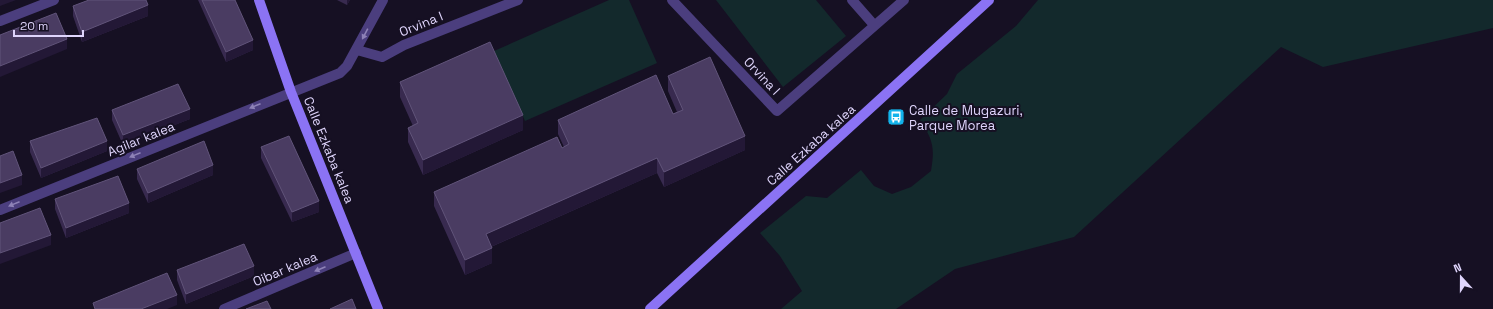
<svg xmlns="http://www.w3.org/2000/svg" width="1493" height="309" viewBox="0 0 1493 309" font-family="'Space Grotesk',sans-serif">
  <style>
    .green { fill: #13292c }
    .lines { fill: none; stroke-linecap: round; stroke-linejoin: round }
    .street { stroke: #4b3e7e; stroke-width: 10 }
    .secondary { stroke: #8b73f4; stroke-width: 10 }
    .wall { fill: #382a4f }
    .shaded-wall { fill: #231836 }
    .building { fill: #4a3c62; stroke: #61547a }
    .oneway { fill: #8e82b7 }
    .labels { text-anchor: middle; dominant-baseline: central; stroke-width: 4; stroke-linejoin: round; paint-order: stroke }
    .street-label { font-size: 13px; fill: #dfd5fc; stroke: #161023 }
    .poi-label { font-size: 13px; fill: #dfd5fc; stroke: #161023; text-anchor: start }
  </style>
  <rect width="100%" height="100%" fill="#161023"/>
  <!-- green -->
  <path class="green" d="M609 0H629L657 63 525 121 494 51Z
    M716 0H816L846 36 783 87Z
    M1038 0H1493V28L1323 67 1281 47 1074 237 955 269 896 309H781L802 291 780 256 760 233 806 196 827 198 861 170 874 186 892 194 911 187 931 171C935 147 933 140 920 120L947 94 957 74 1016 26Z"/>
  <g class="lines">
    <!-- street -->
    <path class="street" d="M672 0 777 111 904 0
      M852 0 874 25
      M0 21 54 0
      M357 50 382 57 404 45 518 0
      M0 210 340 73 347 66 383 0
      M224 309 356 253"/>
    <!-- secondary -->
    <path class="secondary" d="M259 0 291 92 378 309
      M650 309 989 0"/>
  </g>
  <!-- wall -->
  <path class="wall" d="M198 0H235L253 50 226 62Z
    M337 0H350L347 5Z
    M73 6 148 16 82 42 73 16Z
    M668 76 745 150 664 187 657 173 491 247 492 263 465 275 434 206V192L564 147 558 134V120L673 114 677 112 668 91Z
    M400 82 523 130 423 175 408 142V128L413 126 400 97Z
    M112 110 190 119 123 145 112 120Z
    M30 141 107 151 41 178 30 152Z
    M261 147 319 212 292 222 261 158Z
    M137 169 213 175 148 203 137 179Z
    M55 199 129 213 66 238 55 209Z
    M177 270 254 276 186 304 177 280Z"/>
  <!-- shaded-wall -->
  <path class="shaded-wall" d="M0 0H16L0 6Z
    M347 0H350L347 5Z
    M148 5V16L82 42V32Z
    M67 39V49L0 77V66Z
    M253 40V50L226 62V52Z
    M190 109V119L123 145V135Z
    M523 115V130L423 175V160Z
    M745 136V150L664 187V172Z
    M107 141V151L41 178V168Z
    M657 158V173L486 249V234Z
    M213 165V175L148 203V193Z
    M22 175V185L0 193V183Z
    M319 201V212L292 222V212Z
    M129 203V213L66 238V228Z
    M51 235V245L0 264V253Z
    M492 248V263L465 275V260Z
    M254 266V276L186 304V294Z
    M177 295V305L167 309H141Z"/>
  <!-- building -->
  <path class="building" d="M89 0H146L148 5 82 32 73 6Z
    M202 0H235L253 40 226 52Z
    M56 13 67 39 0 66V35Z
    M490 42 523 115 423 160 408 128 418 123 400 82Z
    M710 57 745 136 664 172 657 158 486 234 492 248 465 260 434 192 557 137 562 148 569 144 558 120 656 75 673 114 683 110 668 76Z
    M178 84 190 109 123 135 112 110Z
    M97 118 107 141 41 168 30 141Z
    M289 136 319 201 292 212 261 147Z
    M204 141 213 165 148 193 137 169Z
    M13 151 22 175 0 183V156Z
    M118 176 129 203 66 228 55 199Z
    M40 208 51 235 0 253V223Z
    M244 244 254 266 186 294 177 270Z
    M167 273 177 295 141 309H95L93 303Z
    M352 299 356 309H330Z
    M267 301 271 309H246Z"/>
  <!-- one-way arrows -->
  <defs><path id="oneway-solid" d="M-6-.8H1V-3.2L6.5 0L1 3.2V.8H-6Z"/></defs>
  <g class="oneway">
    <use href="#oneway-solid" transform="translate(365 34) rotate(118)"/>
    <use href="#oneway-solid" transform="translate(255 106) rotate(158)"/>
    <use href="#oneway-solid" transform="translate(135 155) rotate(158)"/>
    <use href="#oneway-solid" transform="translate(14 204) rotate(158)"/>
    <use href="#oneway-solid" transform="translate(320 269) rotate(157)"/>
  </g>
  <!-- icons -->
  <defs>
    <g id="bus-square" transform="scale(0.9)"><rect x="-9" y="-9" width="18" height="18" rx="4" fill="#12b3eb" stroke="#161023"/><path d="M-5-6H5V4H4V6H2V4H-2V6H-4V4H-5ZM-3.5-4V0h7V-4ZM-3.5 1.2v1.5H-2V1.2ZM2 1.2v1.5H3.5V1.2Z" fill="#fff"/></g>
  </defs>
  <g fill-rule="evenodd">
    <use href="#bus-square" x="896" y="117"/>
  </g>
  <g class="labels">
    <!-- street labels -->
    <g class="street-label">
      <text transform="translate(421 24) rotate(-22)">Orvina I</text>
      <text transform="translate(762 76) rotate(47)">Orvina I</text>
      <text transform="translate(141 139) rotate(-22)">Agilar kalea</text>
      <text transform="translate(811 145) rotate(-42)">Calle Ezkaba kalea</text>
      <text transform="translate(329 150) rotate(68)">Calle Ezkaba kalea</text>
      <text transform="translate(285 269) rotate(-23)">Oibar kalea</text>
    </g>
    <!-- poi labels -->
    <g class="poi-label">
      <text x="909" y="110">Calle de Mugazuri,<tspan x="909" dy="15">Parque Morea</tspan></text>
    </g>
  </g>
  <!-- north arrow -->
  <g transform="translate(1461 277) rotate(339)" stroke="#161023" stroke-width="3" paint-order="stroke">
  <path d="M0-3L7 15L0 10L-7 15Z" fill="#dfd5fc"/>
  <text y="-6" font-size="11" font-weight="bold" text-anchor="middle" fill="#dfd5fc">N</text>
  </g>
  <!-- scale -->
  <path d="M14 30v6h69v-6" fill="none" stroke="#dfd5fc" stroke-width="2"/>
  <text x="20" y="30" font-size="12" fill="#dfd5fc" stroke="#161023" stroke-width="3" paint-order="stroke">20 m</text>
</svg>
